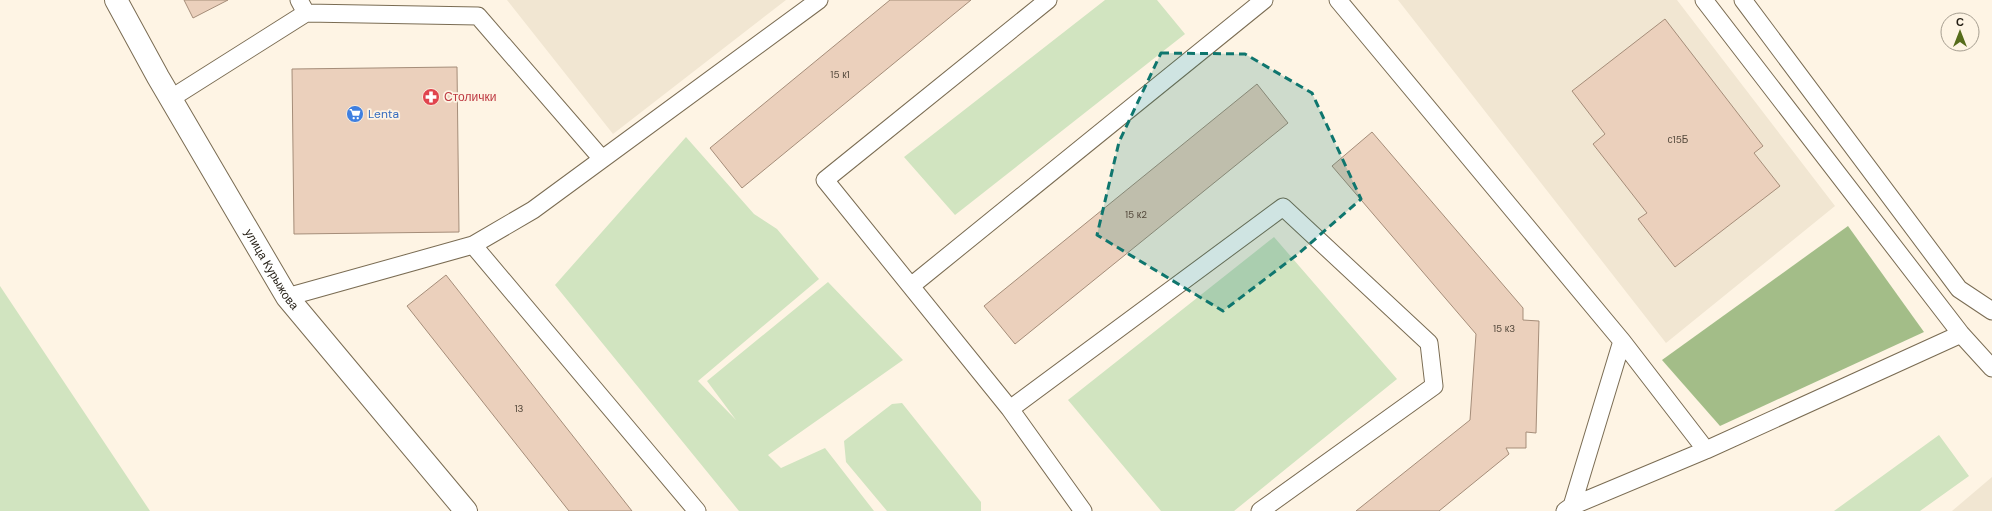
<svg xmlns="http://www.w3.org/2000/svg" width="1992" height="511" viewBox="0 0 1992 511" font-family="'DM Sans',sans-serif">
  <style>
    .education { fill: #f1e6d2 }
    .green { fill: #d1e4c0 }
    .forest { fill: #a3bd88 }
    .building { fill: #ebd0bc; stroke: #a58d79 }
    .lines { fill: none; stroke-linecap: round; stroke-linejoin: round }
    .lane-casing { stroke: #7a6c53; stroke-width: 19 }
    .street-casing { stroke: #7a6c53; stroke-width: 24 }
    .lane { stroke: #fff; stroke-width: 17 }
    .street { stroke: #fff; stroke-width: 22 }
    .marked { fill: #0f766e; fill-opacity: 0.2; stroke: #0f766e; stroke-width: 3; stroke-dasharray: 8 5; stroke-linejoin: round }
    .labels { text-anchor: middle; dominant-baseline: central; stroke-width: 3.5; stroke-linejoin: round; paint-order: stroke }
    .number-label { font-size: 10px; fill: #54493c }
    .health-label { font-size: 12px; fill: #be3a42; stroke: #fef4e4; text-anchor: start }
    .shop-label { font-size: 12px; fill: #366cbe; stroke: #fef4e4; text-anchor: start }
    .street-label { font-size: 12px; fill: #221c12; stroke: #fef4e4 }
  </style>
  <rect width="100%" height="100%" fill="#fef4e4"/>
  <!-- education -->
  <path class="education" d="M507 0H786L613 134Z
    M1398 0H1677L1835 206 1666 343Z
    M1992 477V511H1952Z"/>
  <!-- green -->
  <path class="green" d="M1105 0H1157L1185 34 955 215 904 157Z
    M686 137 754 214 777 229 819 279 698 381 736 420 707 381 828 282 903 360 768 455 781 468 825 448 874 511H739L555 285Z
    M1274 237 1397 379 1234 511H1161L1068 400Z
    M0 286 150 511H0Z
    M902 403 981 502V511H887L846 462 844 441 892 404Z
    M1939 435 1969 476 1920 511H1834Z"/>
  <!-- forest -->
  <path class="forest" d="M1848 226 1924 332 1720 426 1662 360Z"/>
  <!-- building -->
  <path class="building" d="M184 0H228L193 18Z
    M890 0H971L742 188 710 148Z
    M1665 19 1763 146 1754 153 1780 186 1675 267 1638 219 1647 213 1593 144 1605 134 1572 91Z
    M457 67 459 232 294 234 292 69Z
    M1257 84 1288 123 1015 344 984 306Z
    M1372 132 1523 308V320L1539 321 1536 433 1526 432V448H1506L1509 454 1439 511H1356L1470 420 1476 334 1332 166Z
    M446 275 632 511H569L407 306Z"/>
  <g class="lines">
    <!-- lane casing -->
    <g class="lane-casing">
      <path id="lane" d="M1048 0 825 180 1010 409 1083 511
        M1338 0 1622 341 1572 506
        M1704 0 1961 334 1992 368
        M1743 0 1959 289 1992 311
        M306 13 478 16 602 159
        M170 99 306 13 299 0
        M473 245 697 511
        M911 286 1264 0
        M287 297 473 245 533 210 819 0
        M1622 341 1706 450
        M1010 409 1283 207 1429 343 1434 386 1260 511
        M1565 511 1572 506 1706 450 1961 334"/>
    </g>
    <!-- street casing -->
    <g class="street-casing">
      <g id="street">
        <path id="s1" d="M116 0 158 77 287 297 466 511"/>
      </g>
    </g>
    <!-- lane -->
    <use href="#lane" class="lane"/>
    <!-- street -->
    <use href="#street" class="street"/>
  </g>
  <!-- marked area -->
  <path class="marked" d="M1161 53 1245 54 1312 93 1361 199 1298 254 1223 311 1097 235 1119 142Z"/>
  <!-- icons -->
  <defs>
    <g id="pharmacy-disc" transform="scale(0.9)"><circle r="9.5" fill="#e0444e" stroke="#fef4e4"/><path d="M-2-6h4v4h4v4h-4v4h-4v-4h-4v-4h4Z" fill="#fff"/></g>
    <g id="supermarket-disc" transform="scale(0.9)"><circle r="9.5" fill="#3f7fe0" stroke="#fef4e4"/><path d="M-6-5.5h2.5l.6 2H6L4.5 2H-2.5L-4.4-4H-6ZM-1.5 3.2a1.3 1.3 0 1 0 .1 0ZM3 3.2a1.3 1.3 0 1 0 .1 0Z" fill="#fff"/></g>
  </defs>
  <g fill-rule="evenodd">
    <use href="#pharmacy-disc" x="431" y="97"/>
    <use href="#supermarket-disc" x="355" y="114"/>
  </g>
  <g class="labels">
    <!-- number labels -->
    <g class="number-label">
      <text x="840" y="74">15 к1</text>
      <text x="1678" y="139">с15Б</text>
      <text x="1136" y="214">15 к2</text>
      <text x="1504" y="328">15 к3</text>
      <text x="519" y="408">13</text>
    </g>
    <!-- health labels -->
    <g class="health-label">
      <text x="444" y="97">Столички</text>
    </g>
    <!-- shop labels -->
    <g class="shop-label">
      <text x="368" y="114">Lenta</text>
    </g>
    <!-- street labels -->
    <g class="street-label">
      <text stroke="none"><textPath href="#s1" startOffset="311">улица Курыжова</textPath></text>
    </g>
  </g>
  <!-- north arrow -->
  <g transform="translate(1960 32)"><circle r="19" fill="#fef4e4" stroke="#a69e90"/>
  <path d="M0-3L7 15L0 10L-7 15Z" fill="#566c1b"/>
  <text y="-6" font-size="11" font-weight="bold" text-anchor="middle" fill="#221c12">С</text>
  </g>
</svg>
